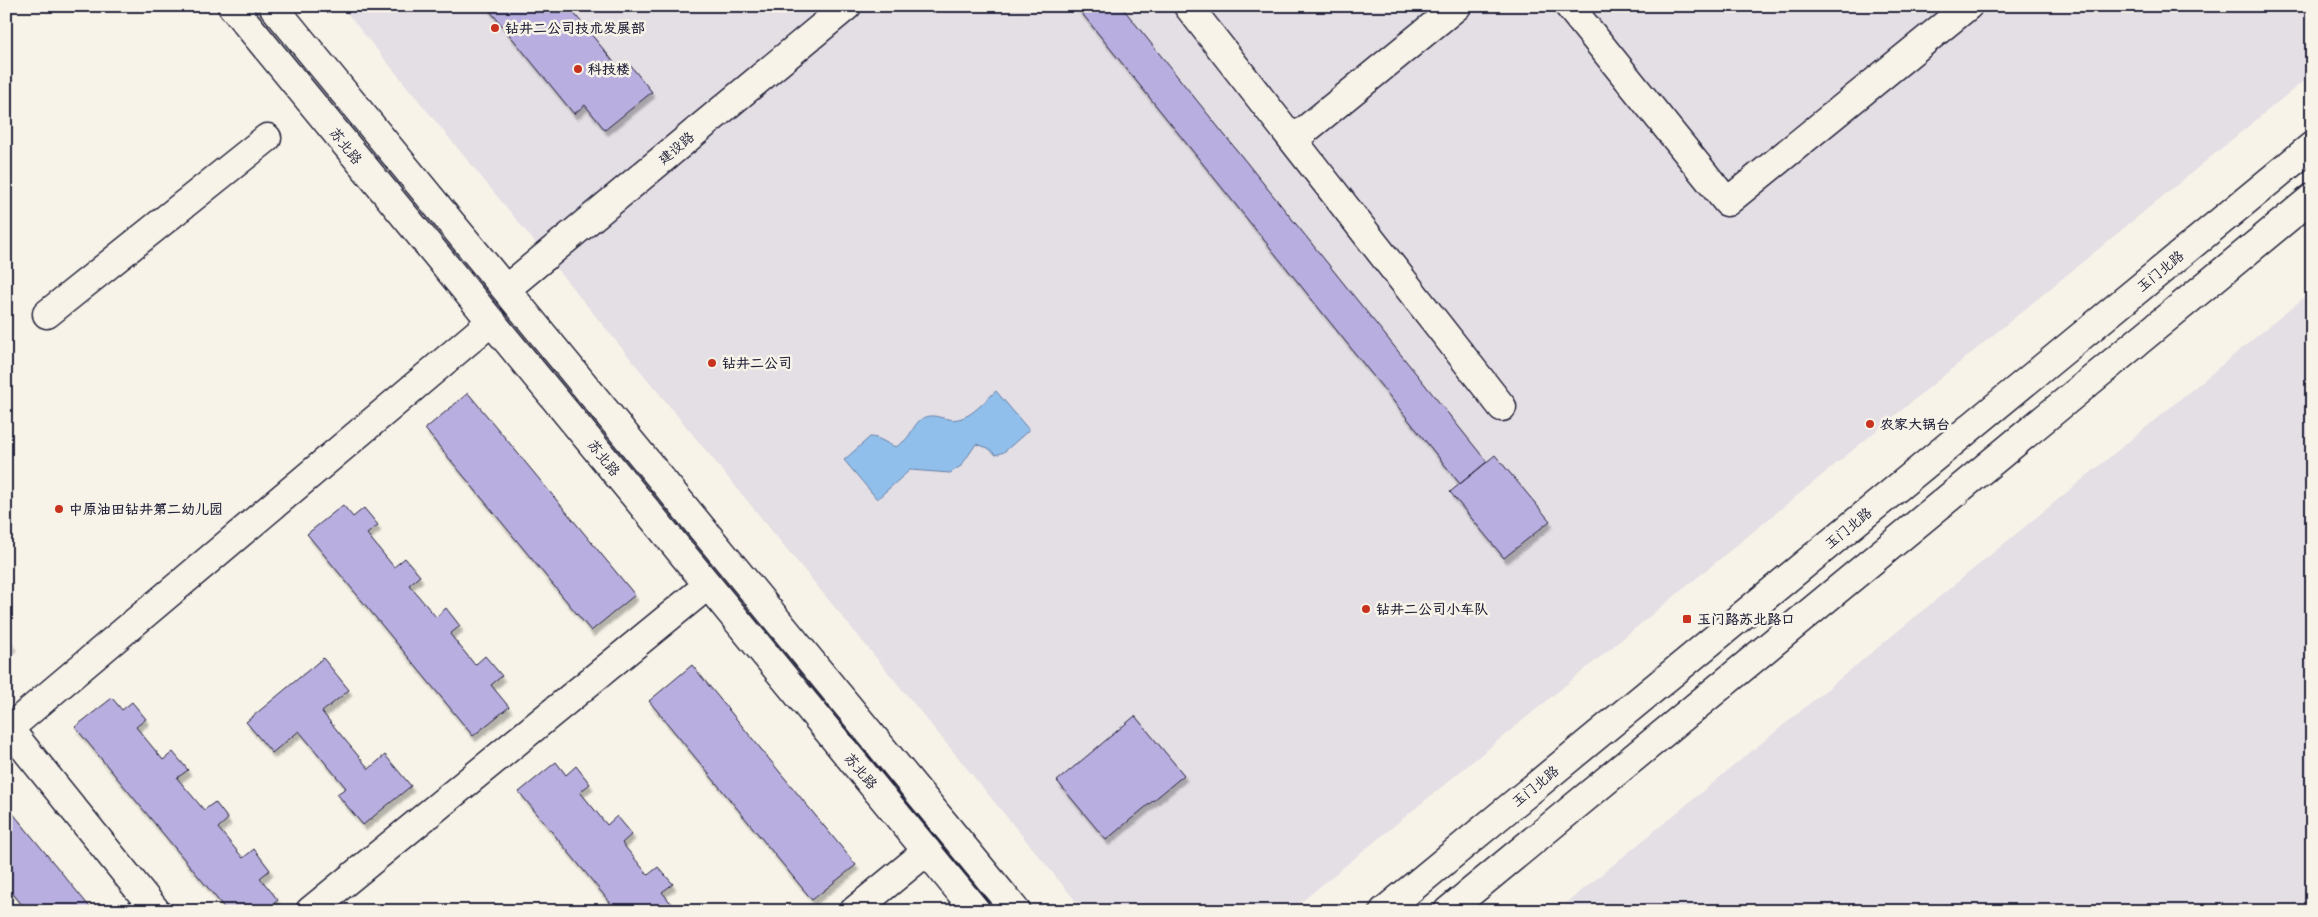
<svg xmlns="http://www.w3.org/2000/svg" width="2318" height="917" viewBox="0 0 2318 917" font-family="'Shantell Sans','LXGW WenKai TC',sans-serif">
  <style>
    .built { fill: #e4dee5 }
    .water { fill: #91bfeb; stroke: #6580a5 }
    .building { fill: #b8aedf; stroke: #22223b; filter: url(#shadow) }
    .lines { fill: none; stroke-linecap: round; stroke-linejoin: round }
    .minor-casing { stroke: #22223b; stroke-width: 31 }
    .minor { stroke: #f7f3e8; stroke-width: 28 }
    .poi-dot { fill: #c8321e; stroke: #f7f3e8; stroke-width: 2 }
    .labels { text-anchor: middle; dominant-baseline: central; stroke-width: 5; stroke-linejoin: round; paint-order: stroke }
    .poi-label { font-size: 14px; font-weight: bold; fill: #22223b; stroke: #f7f3e8; text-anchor: start }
    .street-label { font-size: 14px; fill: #22223b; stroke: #f7f3e8 }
  </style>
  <defs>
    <filter id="shadow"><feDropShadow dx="3" dy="5.5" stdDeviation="1" flood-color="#0004"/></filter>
  </defs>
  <rect width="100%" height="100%" fill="#f7f3e8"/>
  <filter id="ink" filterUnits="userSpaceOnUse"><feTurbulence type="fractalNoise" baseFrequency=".02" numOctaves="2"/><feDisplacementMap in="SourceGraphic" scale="10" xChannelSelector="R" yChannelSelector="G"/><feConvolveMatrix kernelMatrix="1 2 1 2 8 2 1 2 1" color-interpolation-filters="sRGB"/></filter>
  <g filter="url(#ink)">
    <!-- built -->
    <path class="built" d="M341 6H2312V74L1290 911H1084Z
      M2312 291V911H1557Z"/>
    <!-- water -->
    <path class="water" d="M996 391 1029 430 1004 452 996 455 988 448 976 444 961 466 950 473 910 470 877 499 844 460 870 437C880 437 886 444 896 447 900 444 905 441 908 437 913 430 916 421 925 417 934 414 940 418 948 419 968 423 982 403 996 391Z"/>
    <!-- building -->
    <path class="building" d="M486 6H568L622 72 630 65 652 92 605 130 585 105 574 114Z
      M1076 6H1121L1487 462 1460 484Z
      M468 393 635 595 591 631 425 429Z
      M1495 455 1550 521 1504 558 1450 492Z
      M343 505 353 517 364 508 378 525 367 534 394 567 405 558 420 576 409 585 436 617 446 608 460 626 450 634 475 665 485 656 502 676 491 685 509 707 473 736 307 534Z
      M6 637 13 645 6 651Z
      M323 658 349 690 322 712 369 769 385 755 411 786 363 825 337 794 346 788 299 731 272 753 246 722Z
      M692 665 856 865 812 900 649 701Z
      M112 698 122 710 132 702 146 719 136 727 163 760 173 752 188 770 177 778 204 810 215 802 228 819 218 828 243 858 254 849 270 870 260 878 278 900 265 911H227L75 727Z
      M1135 716 1184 775 1106 840 1057 781Z
      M556 762 566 775 576 766 590 784 580 792 607 825 617 816 632 834 622 843 648 875 658 867 673 884 662 892 677 911H617L519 792Z
      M6 805 93 911H27L6 885Z"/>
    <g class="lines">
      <!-- minor casing -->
      <g class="minor-casing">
        <path id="minor" d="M232 6 976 911
          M273 6 1016 911
          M1188 6 1502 407
          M1569 6 1727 202 1968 6
          M1293 140 1457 6
          M506 289 847 6
          M47 314 267 138
          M9 729 156 911
          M6 731 492 321
          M310 911 708 585
          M854 911 927 851
          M1384 911 2312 146
          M1448 911 2312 198"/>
      </g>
      <!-- minor -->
      <use href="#minor" class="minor"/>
    </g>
  </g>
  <!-- markers -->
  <g class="poi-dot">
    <circle cx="495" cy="28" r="5"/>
    <circle cx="578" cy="69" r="5"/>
    <circle cx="712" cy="363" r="5"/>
    <circle cx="1870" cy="424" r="5"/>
    <circle cx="59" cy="509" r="5"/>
    <circle cx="1366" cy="609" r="5"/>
    <rect x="1682" y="614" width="10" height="10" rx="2.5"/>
  </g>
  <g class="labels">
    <!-- poi labels -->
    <g class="poi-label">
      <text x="505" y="28">钻井二公司技术发展部</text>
      <text x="588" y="69">科技楼</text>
      <text x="722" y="363">钻井二公司</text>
      <text x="1880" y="424">农家大锅台</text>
      <text x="69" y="509">中原油田钻井第二幼儿园</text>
      <text x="1376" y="609">钻井二公司小车队</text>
      <text x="1697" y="619">玉门路苏北路口</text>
    </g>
    <!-- street labels -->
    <g class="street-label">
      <text transform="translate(346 146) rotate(51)">苏北路</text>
      <text transform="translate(676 148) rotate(-40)">建设路</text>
      <text transform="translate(2160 271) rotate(-39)">玉门北路</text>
      <text transform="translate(604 458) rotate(51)">苏北路</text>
      <text transform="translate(1848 528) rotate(-39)">玉门北路</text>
      <text transform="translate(861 771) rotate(50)">苏北路</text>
      <text transform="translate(1535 786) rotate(-39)">玉门北路</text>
    </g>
  </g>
  <!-- margin -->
  <rect width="2318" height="917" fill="none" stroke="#f7f3e8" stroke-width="25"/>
  <rect x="12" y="12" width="2293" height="892" fill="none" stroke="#22223b" stroke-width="2" filter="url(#ink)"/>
</svg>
